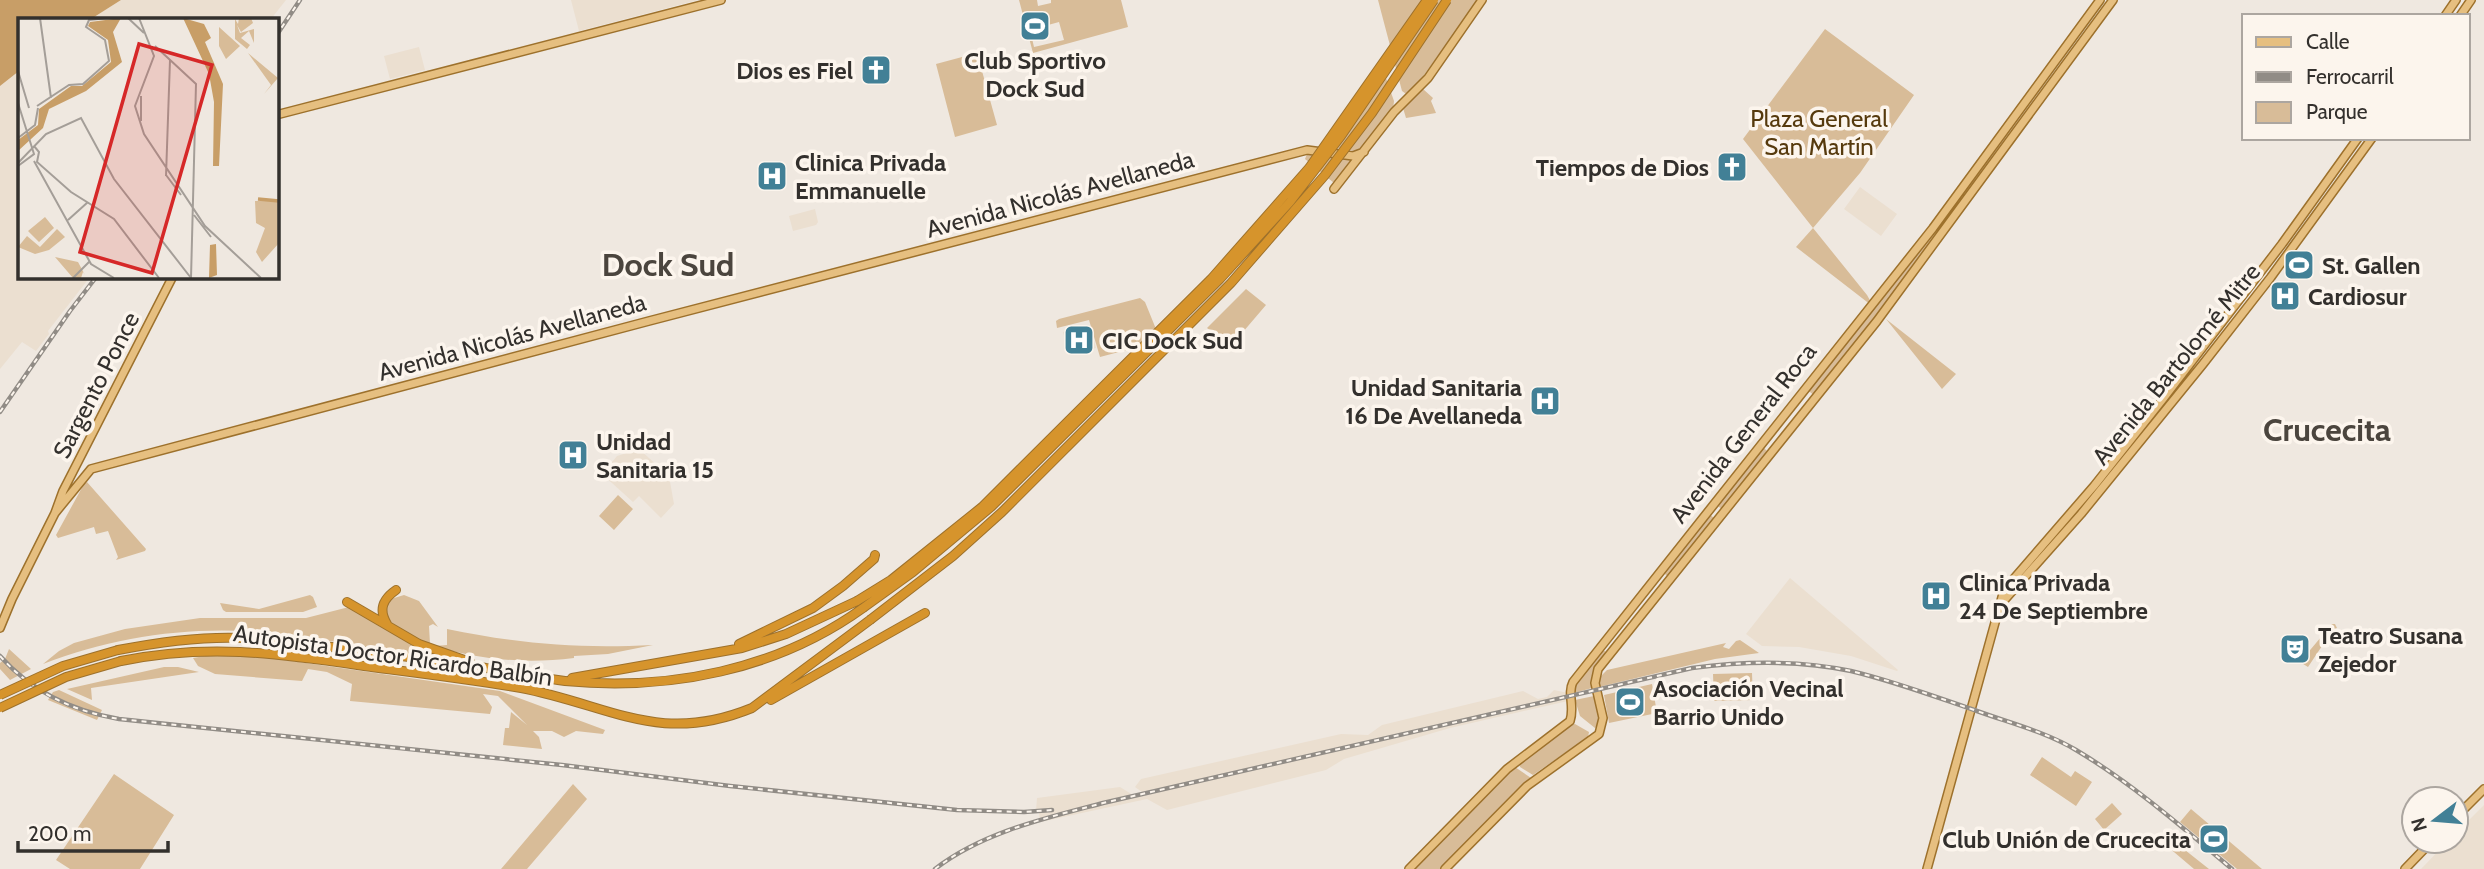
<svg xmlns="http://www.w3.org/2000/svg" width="2484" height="869" viewBox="0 0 2484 869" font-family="Cabin,sans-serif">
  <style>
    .built { fill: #ebdfd0 }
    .green { fill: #d8bc98; fill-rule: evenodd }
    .water { fill: #c89e67 }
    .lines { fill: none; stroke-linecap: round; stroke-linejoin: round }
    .major-casing { stroke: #9d712c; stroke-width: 10 }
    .highway-casing { stroke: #9d712c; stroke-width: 10 }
    .major { stroke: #e6bf80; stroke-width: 7 }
    .highway { stroke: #d6942c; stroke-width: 8 }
    .rail-casing { stroke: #918c86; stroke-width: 4.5 }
    .rail { stroke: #fcf5ed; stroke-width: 2; stroke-dasharray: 5; stroke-linecap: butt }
    .highway-bridge-casing { stroke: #9d712c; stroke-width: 10; stroke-linecap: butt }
    .highway-bridge { stroke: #d6942c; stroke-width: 8 }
    .labels { text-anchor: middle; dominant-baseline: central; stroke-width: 7; stroke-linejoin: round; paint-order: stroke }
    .poi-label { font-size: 24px; font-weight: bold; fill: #33302d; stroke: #fcf5ed; text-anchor: start }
    .park-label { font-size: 24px; fill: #563a0d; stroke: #fcf5ed }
    .street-label { font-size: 24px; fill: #33302d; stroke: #fcf5ed }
    .district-label { font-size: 32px; font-weight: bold; fill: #4b453e; stroke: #fcf5ed }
    .inset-river { fill: none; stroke: #c89e67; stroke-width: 3.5 }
    .inset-road { fill: none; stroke: #a49e98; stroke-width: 2 }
    .view { fill: #d62828; fill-opacity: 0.15; stroke: #d62828; stroke-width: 3.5 }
    .inset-edge { fill: none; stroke: #33302d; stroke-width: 3.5 }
  </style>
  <rect width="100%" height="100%" fill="#efe8e0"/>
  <!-- built -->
  <path class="built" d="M121 0H286L271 19H91Z
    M571 0H698L579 31Z
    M419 47 425 70 390 79 384 56Z
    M19 71V276L90 277 48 331 49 334 36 351 22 342 0 369V86Z
    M1860 187 1897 214 1881 236 1844 209Z
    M815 209 818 222 816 225 793 231 789 216Z
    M1090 325 1096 348 1069 355 1063 332Z
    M639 449 669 476 674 504 661 518 639 496 633 502 602 474 617 456Z
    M1790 578 1898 670 1897 671 1851 656 1799 647 1762 646 1746 634Z
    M1554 690 1568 693V701L1450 728 1344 759 1326 770 1167 810 1147 799 1040 822 1039 812 1036 811 1037 798 1120 787 1133 795 1142 792 1135 787 1141 779 1341 734 1368 735 1382 725 1523 691 1538 699 1547 697Z
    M2484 805V869H2421L2448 841H2456V833Z"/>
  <!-- green -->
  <path class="green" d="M1019 0H1037L1038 6 1051 3V0H1121L1128 27 1033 53ZM1059 22 1064 40 1034 47 1030 30Z
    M1378 0H1478L1409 96 1402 91Z
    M1825 29 1914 95 1860 173 1813 228 1867 295 1872 304 1933 228 1942 235 1816 397 1804 387 1871 305 1796 247 1813 228 1743 139Z
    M977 53 997 125 955 137 936 64Z
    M1381 64 1394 101 1393 110 1358 151 1324 147Z
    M1423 89 1433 98 1431 101 1436 113 1406 118 1403 108Z
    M1307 154 1355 158 1334 183 1305 159Z
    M1246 289 1266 305 1231 346 1207 328Z
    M1140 298 1145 302 1156 329 1134 348 1100 357 1089 320 1057 328 1056 321 1059 319Z
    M1886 319 1956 374 1942 389Z
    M1763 447 1767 451 1722 509 1716 505Z
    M87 482 146 549 145 551 116 560 118 557 108 531 96 534 94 527 58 538 56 535 84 484Z
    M618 495 633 509 614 530 599 516Z
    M1708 513 1714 518 1668 577 1663 572Z
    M310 595 313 597 317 607 303 612H226L223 610 220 603 259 609Z
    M404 595 419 601 438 627 433 624 429 626 430 644 415 639 388 623 385 605 391 599Z
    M349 607 439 656C386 652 333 640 280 634 200 624 118 635 43 664L59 651 74 643 125 629 200 618H306Z
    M2332 624H2335L2337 628 2328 637 2308 667 2300 662Z
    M447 629C520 644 579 649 653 645L608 654 574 656V658C526 664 480 660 434 646L447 645Z
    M1740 640 1759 653 1715 659 1599 687V678L1607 670 1726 643 1723 647 1729 649 1736 641Z
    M9 649 31 669 10 680 0 669V663L5 659Z
    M1602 649 1606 652 1591 678 1592 688 1574 693V685Z
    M216 654 251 655 500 691 605 730 603 734 576 731 564 737 552 731H533L539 737 542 749 503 745 505 728H509L511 712 527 725 498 696 483 694 492 707 490 714 350 701 352 684 327 672 308 669 302 681 215 674 198 666 193 658Z
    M164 667H178L199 672 91 688 92 700 67 689Z
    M1752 673 1753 700 1714 701 1713 674Z
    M1652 684 1657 713 1609 723 1604 695Z
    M59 690 102 710 97 720 48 700 53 692Z
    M1594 696 1599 716 1598 726 1595 728 1580 716 1575 700Z
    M1575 724 1589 732 1588 737 1533 775 1520 767 1519 763 1570 725Z
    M2042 757 2071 777 2075 771 2092 782 2076 806 2030 775Z
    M1512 765 1534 780 1445 869H1409Z
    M114 774 174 815 140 869H70L56 860Z
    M573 784 587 799 527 869H501Z
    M2112 803 2122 814 2104 830 2095 819Z
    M2191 809 2262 869H2237L2180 822Z
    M2166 835 2209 869H2194L2161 841Z"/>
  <!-- water -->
  <path class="water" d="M0 0H121L91 19H19V71L0 86Z"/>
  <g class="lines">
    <!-- major casing -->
    <g class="major-casing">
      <path id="major" d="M2445 16 2456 0
        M2460 16 2471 0
        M276 115 721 0
        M1334 189 1394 112 1428 78 1482 0
        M55 513 91 469 649 321 1307 150 1353 156 1364 152
        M2000 605 2081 514 2203 364 2271 277 2372 138
        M0 628 12 599 55 513 63 491 173 276
        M2456 817 2484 789
        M1409 869 1507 769 1570 721C1575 707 1567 694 1573 682L1933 228 2100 0
        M1445 869 1527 786 1599 734 1603 718 1595 683 1598 669 1877 321 2113 0
        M1927 869 2004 590 2094 486 2163 399 2282 244 2358 138
        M2405 869 2432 841"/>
    </g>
    <!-- highway casing -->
    <g class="highway-casing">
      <path id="highway" d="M347 602 419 644 470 662
        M387 624C378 609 383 599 396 590
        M739 644 813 608 843 586 874 559 875 555
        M118 650C159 642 202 636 244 638 325 645 406 656 486 668 513 671 539 678 565 681 669 691 777 670 863 608
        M121 661C214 642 286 655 379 668 426 674 474 680 521 688 610 705 659 746 752 708L870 620
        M572 678 742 648 786 634 857 601
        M771 700 925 613"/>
    </g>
    <!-- major -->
    <use href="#major" class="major"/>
    <!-- highway -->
    <use href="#highway" class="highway"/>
    <!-- rail casing -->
    <g class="rail-casing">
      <path id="rail" d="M276 36 300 0
        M0 412 70 311 97 276
        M0 656C32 692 72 711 119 719L562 765 730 786 957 810 1024 812 1052 810
        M935 869C983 832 1046 818 1103 803L1692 668C1745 661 1799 660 1851 671 1893 681 1936 697 1977 711 2010 723 2046 732 2076 750 2133 784 2182 827 2232 869"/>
    </g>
    <!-- rail -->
    <use href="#rail" class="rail"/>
    <!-- highway-bridge casing -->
    <g class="highway-bridge-casing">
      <path id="highway-bridge" d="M857 601 891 580 982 507 1212 278 1309 168 1427 0
        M863 608 913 572 991 507 1220 279 1290 202 1341 136 1434 0
        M870 620 953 556 1002 512 1231 283 1325 175 1372 113 1447 0
        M0 695 63 666 118 650
        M0 708 66 677 121 661"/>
    </g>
    <!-- highway-bridge -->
    <use href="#highway-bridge" class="highway-bridge"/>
  </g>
  <!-- icons -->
  <defs>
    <g id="stadium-square" transform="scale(1.575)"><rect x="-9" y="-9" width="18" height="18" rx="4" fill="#428096" stroke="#fcf5ed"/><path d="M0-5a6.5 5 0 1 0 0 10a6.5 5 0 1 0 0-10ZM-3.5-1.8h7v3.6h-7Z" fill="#fff"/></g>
    <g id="church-square" transform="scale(1.575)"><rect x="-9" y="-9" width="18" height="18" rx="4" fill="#428096" stroke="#fcf5ed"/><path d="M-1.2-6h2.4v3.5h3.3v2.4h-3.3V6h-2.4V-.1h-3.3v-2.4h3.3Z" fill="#fff"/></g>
    <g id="hospital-square" transform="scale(1.575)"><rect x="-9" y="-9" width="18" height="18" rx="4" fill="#428096" stroke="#fcf5ed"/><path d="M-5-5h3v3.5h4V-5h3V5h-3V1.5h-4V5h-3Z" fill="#fff"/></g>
    <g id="theatre-square" transform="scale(1.575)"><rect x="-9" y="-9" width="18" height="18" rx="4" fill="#428096" stroke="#fcf5ed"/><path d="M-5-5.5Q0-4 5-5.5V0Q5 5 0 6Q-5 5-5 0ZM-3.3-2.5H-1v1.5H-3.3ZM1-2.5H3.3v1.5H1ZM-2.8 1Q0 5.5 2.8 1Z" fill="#fff"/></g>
  </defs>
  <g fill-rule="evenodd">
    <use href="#stadium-square" x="1035" y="26"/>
    <use href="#church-square" x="876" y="70"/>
    <use href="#church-square" x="1732" y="167"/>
    <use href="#hospital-square" x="772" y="176"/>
    <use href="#stadium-square" x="2299" y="265"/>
    <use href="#hospital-square" x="2285" y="296"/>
    <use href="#hospital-square" x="1079" y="340"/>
    <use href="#hospital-square" x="1545" y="401"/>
    <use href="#hospital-square" x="573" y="455"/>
    <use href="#hospital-square" x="1936" y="596"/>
    <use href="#theatre-square" x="2295" y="649"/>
    <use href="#stadium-square" x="1630" y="702"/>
    <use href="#stadium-square" x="2214" y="839"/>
  </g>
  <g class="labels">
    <!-- poi labels -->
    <g class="poi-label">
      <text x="1035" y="60" text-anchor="middle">Club Sportivo<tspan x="1035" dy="28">Dock Sud</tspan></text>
      <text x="853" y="70" text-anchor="end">Dios es Fiel</text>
      <text x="795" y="162">Clinica Privada<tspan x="795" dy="28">Emmanuelle</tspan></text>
      <text x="1709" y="167" text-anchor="end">Tiempos de Dios</text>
      <text x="2322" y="265">St. Gallen</text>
      <text x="2308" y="296">Cardiosur</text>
      <text x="1102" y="340">CIC Dock Sud</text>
      <text x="1522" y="387" text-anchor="end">Unidad Sanitaria<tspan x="1522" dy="28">16 De Avellaneda</tspan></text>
      <text x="596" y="441">Unidad<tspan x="596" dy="28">Sanitaria 15</tspan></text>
      <text x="1959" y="582">Clinica Privada<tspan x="1959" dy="28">24 De Septiembre</tspan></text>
      <text x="2318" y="635">Teatro Susana<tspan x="2318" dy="28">Zejedor</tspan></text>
      <text x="1653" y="688">Asociación Vecinal<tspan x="1653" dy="28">Barrio Unido</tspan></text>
      <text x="2191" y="839" text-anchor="end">Club Unión de Crucecita</text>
    </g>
    <!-- park labels -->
    <g class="park-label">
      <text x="1819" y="118">Plaza General<tspan x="1819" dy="28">San Martín</tspan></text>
    </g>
    <!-- street labels -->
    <g class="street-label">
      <text transform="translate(1060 194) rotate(-15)">Avenida Nicolás Avellaneda</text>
      <text transform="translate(512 337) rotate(-15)">Avenida Nicolás Avellaneda</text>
      <text transform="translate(2176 364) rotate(-51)">Avenida Bartolomé Mitre</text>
      <text transform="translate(96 385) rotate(-63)">Sargento Ponce</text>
      <text transform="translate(1743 433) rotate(-52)">Avenida General Roca</text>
      <text transform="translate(393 655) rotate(8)">Autopista Doctor Ricardo Balbín</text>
    </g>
    <!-- district labels -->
    <g class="district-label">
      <text x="668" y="264">Dock Sud</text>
      <text x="2327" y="429">Crucecita</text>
    </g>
  </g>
  <!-- overview -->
  <g transform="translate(18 18)">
    <rect width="261" height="261" fill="#efe8e0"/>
    <path d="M221 0H233L235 5 223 14 219 7 222 15 236 11V25L231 13 223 20 232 27 229 31 217 21V1L220 6ZM201 9 222 28 208 41 201 28ZM230 35 260 60 246 76 253 67ZM237 183H260L261 225 244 244 238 234 247 210 238 205ZM27 199 36 210 21 224 10 213ZM39 211 47 219 31 232 17 236 0 229 9 218 22 229ZM37 239 60 244 67 257 65 254 63 260H55Z" fill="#d8bc98"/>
    <path d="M103 0 95 14 104 44 68 73 31 91 25 110 0 133V122L20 107 21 91 53 68H64L93 44 90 22 70 8 72 4ZM165 0 186 6 193 20 187 24 205 66 201 148H195L196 84 191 56ZM198 226 199 257 191 260 192 227Z" fill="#c89e67"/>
    <path class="inset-river" d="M240 181 261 183"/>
    <path class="inset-road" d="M22 0 33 80M110 0 126 15M121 0 136 38 117 88 126 116 187 208 243 260M137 28 178 66 173 260M0 53 11 90M0 85 16 136 0 148M19 88 51 67 65 66 91 43 87 22 68 9 71 2 90 0M123 103V78M0 120 17 107 20 90M16 128 21 134 19 144 53 174 96 201 141 260M16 143 73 246 96 260M0 145 28 116 63 100 96 161 173 260M148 157 163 177M148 158 152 42M176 197 193 219M50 202 70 184M55 260 72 243"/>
    <path class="view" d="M121 26 194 47 134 255 62 234Z"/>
    <rect width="261" height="261" class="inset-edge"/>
  </g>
  <!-- legend -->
  <rect x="2242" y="14" width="228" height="126" fill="#fcf5ed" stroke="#aca6a0" stroke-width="2"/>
  <rect x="2256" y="37" width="35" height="10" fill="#e6bf80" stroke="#aca6a0" stroke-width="2"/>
  <text x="2306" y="49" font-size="21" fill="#33302d">Calle</text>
  <rect x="2256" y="72" width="35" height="10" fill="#918c86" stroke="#aca6a0" stroke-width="2"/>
  <text x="2306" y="84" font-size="21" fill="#33302d">Ferrocarril</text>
  <rect x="2256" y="102" width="35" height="21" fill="#d8bc98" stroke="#aca6a0" stroke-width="2"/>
  <text x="2306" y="119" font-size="21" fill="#33302d">Parque</text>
  <!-- north arrow -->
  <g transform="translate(2435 820) rotate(254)"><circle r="33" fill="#fcf5ed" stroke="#aca6a0" stroke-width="2"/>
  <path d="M0-5L12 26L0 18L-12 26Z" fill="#428096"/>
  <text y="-10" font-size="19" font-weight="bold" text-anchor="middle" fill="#33302d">N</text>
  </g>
  <!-- scale -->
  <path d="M18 841v10h150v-10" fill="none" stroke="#33302d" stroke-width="3.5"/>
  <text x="28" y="841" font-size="21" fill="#33302d" stroke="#fcf5ed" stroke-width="5" paint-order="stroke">200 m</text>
</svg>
